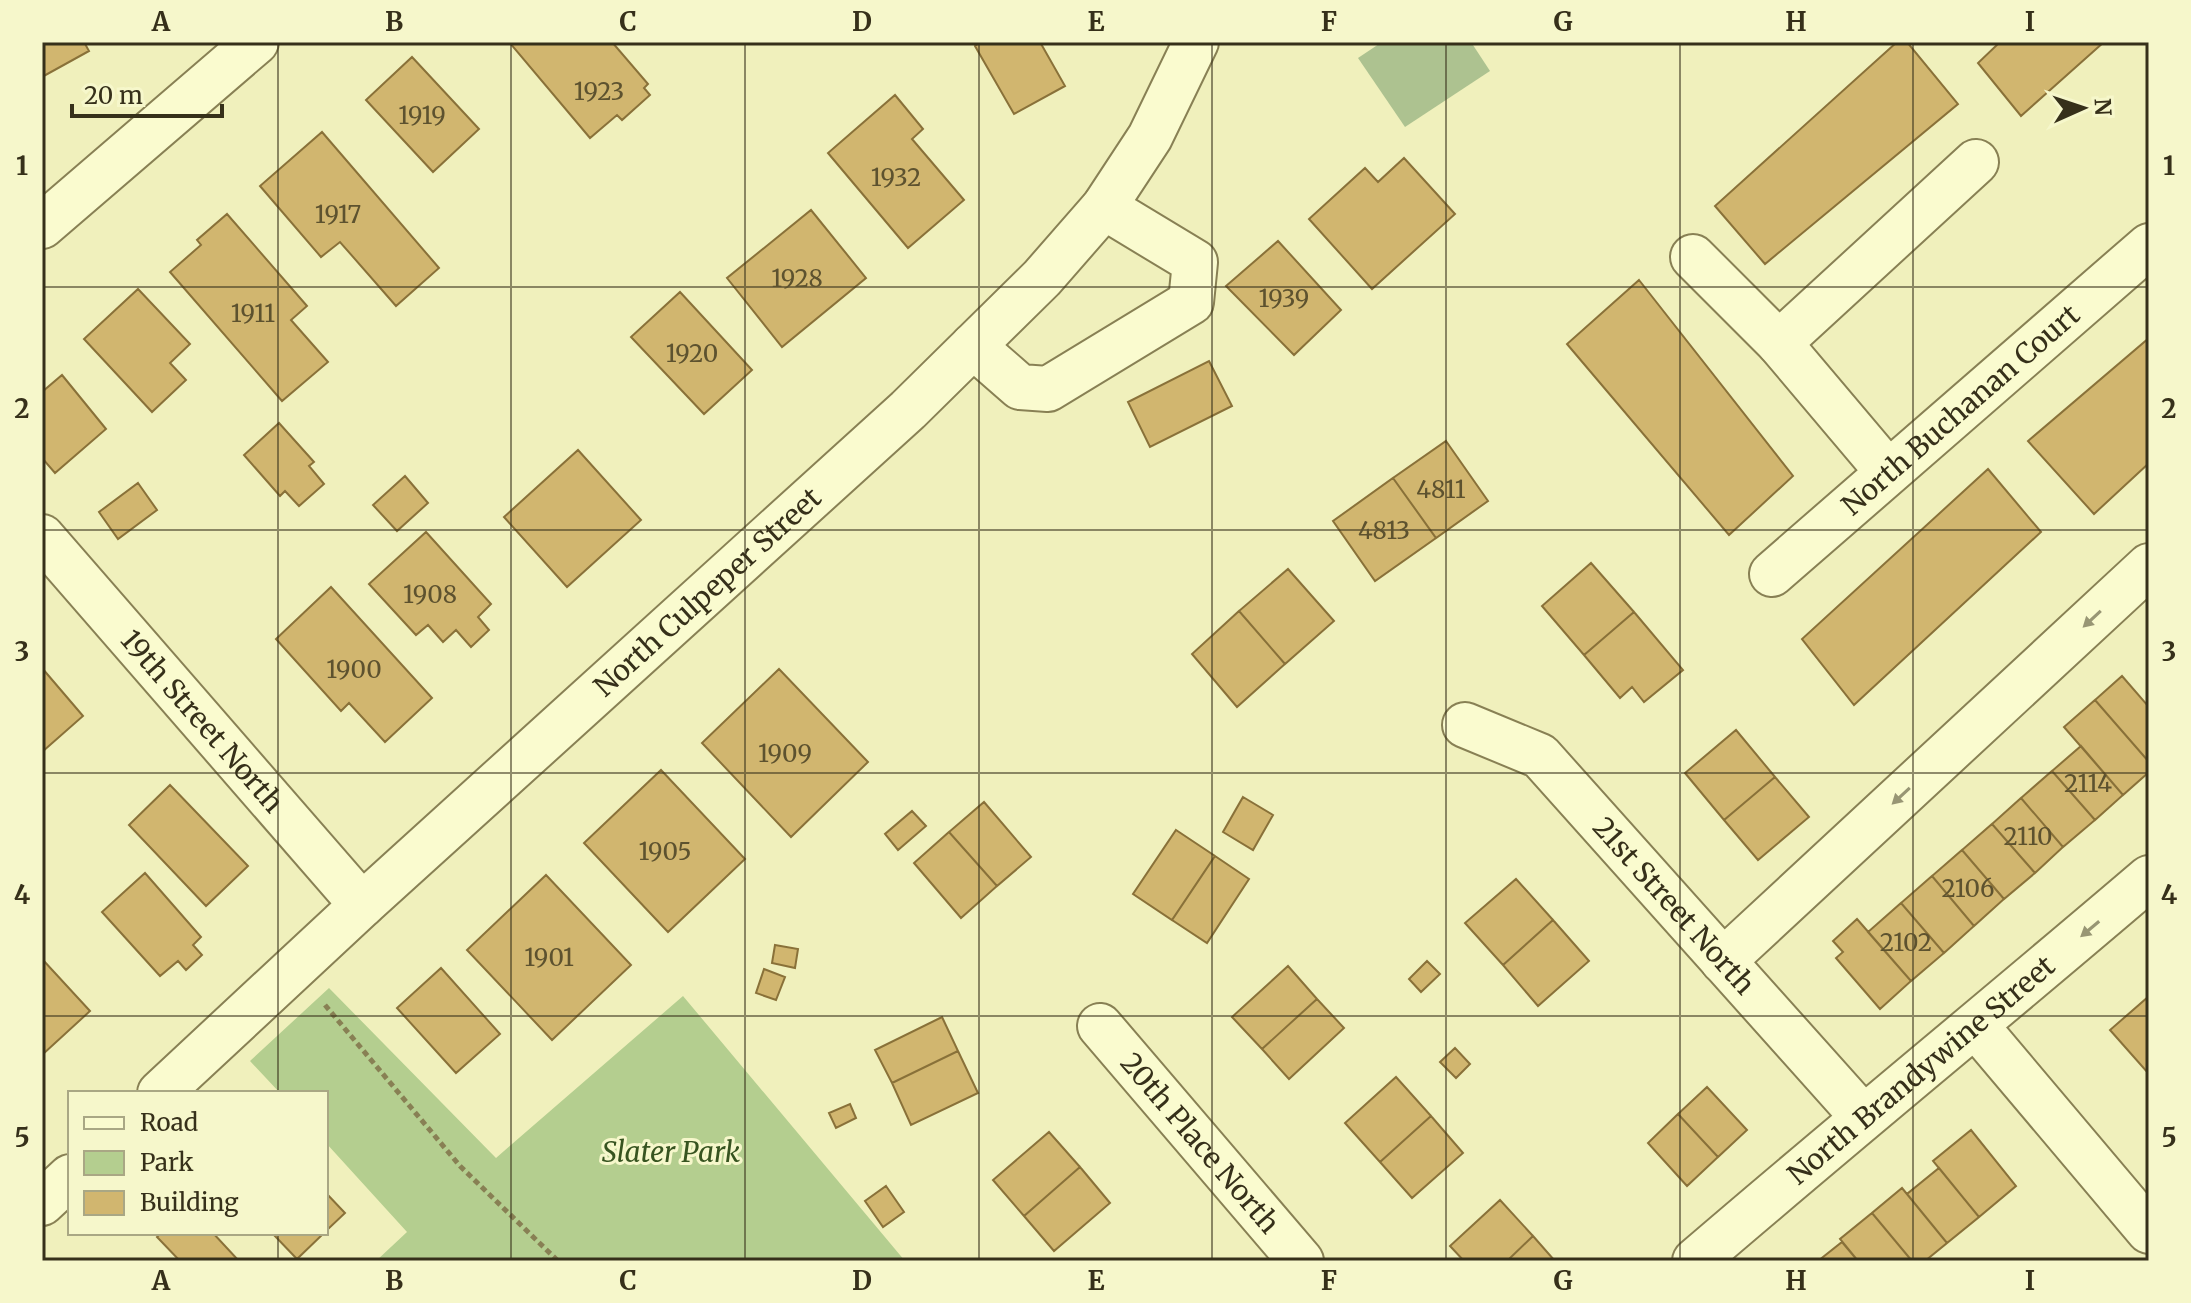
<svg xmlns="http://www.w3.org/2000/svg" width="2191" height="1303" viewBox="0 0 2191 1303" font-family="Merriweather,serif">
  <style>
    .green { fill: #b4ce8f }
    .cemetery { fill: #adc290 }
    .building { fill: #d1b66f; stroke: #897139; stroke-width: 2 }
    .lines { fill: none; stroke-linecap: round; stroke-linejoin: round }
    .minor-casing { stroke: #888054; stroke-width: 48 }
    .path { stroke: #888054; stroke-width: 5; stroke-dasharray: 6 4; stroke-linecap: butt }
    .minor { stroke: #fafbcf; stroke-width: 44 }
    .oneway { fill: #989674 }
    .grid { fill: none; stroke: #36301a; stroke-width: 2; stroke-opacity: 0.55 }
    .labels { text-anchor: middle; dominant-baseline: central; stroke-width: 6; stroke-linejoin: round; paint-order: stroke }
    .number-label { font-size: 24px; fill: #5d522f }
    .street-label { font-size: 28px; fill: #36301a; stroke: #f6f7cb }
    .park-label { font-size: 28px; font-style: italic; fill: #375420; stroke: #f6f7cb }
    .neatline { fill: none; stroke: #36301a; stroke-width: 3 }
    .grid-label { font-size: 26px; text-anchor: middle; font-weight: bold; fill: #36301a }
  </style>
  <rect width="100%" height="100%" fill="#f0f0bc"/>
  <!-- green -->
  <path class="green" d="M329 988 496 1158 683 996 905 1261H376L407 1232 326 1143V1093H280L250 1061Z"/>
  <!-- cemetery -->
  <path class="cemetery" d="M1382 42H1471L1490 71 1405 127 1358 58Z"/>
  <!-- building -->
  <path class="building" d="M42 42H84L89 51 42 77Z
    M509 42H612L648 84 644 88 650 95 622 120 617 115 590 138Z
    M981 42H1040L1065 86 1014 114 975 46Z
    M1897 42H1907L1958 104 1765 264 1715 206Z
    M2000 42H2104L2021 116 1978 63Z
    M412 57 479 129 433 172 366 100Z
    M895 95 923 129 912 139 964 200 908 248 828 153Z
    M322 132 439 268 396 306 340 242 321 257 260 186Z
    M1404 158 1455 214 1372 289 1309 219 1365 168 1378 182Z
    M811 210 866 278 782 347 727 278Z
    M227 214 307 306 291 320 328 362 282 401 170 272 201 245 197 240Z
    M1278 241 1341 310 1294 355 1226 286Z
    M1639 280 1793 476 1729 535 1567 344Z
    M138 289 190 344 170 363 186 380 152 412 84 339Z
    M680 292 752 370 704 414 631 337Z
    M2149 338V463L2094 514 2028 441Z
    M1209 361 1232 406 1150 447 1128 402Z
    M62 375 106 429 55 473 42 458V392Z
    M279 423 314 462 309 466 324 484 299 506 285 491 280 496 244 455Z
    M1446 441 1488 501 1436 538 1393 478Z
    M578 450 641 520 567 587 504 517Z
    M1988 469 2041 532 1854 705 1802 639Z
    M405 476 428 503 397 531 373 505Z
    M1393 478 1436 538 1375 581 1333 521Z
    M138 483 157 510 118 539 99 512Z
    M426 532 491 604 478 617 489 630 471 647 456 630 443 642 428 625 416 635 369 584Z
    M1591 563 1634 612 1584 655 1542 606Z
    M1288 569 1334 621 1285 664 1239 611Z
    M331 587 432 698 385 742 349 703 341 711 276 639Z
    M1239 611 1285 664 1237 707 1192 654Z
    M1634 612 1683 670 1644 702 1632 687 1620 698 1584 655Z
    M42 668 83 716 42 752Z
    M779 669 868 762 791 837 702 743Z
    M2122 676 2149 707V762L2095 700Z
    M2095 700 2149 762V772L2123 795 2064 727Z
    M1736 730 1775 777 1724 820 1685 773Z
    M2081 746 2123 795 2095 820 2052 771Z
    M661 770 745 859 668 932 584 843Z
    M2052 771 2095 820 2063 847 2021 798Z
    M1775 777 1809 817 1758 860 1724 820Z
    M170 785 248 866 206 906 129 825Z
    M1243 797 1273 815 1253 850 1223 832Z
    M2021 798 2063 847 2035 873 1992 824Z
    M984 802 1031 857 997 886 949 832Z
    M912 811 926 826 898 850 885 834Z
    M1992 824 2035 873 2004 899 1962 850Z
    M1176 830 1215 856 1172 920 1133 894Z
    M949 832 997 886 961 918 914 863Z
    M1962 850 2004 899 1974 926 1932 876Z
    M1215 856 1249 879 1207 943 1172 920Z
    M145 873 201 937 193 945 202 955 186 970 178 961 160 976 102 912Z
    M546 875 631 965 552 1040 467 950Z
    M1932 876 1974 926 1944 953 1901 903Z
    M1516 879 1553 920 1503 965 1465 923Z
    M1901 903 1944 953 1911 981 1868 932Z
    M1857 919 1911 981 1880 1009 1836 958 1843 952 1833 941Z
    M1553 920 1589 961 1538 1006 1503 965Z
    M775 945 798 949 795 968 772 963Z
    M43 960 90 1011 42 1055V961Z
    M1427 961 1440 974 1421 992 1409 979Z
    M1288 966 1317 999 1262 1049 1232 1017Z
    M441 968 500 1034 456 1073 397 1008Z
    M764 969 785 977 776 1000 756 993Z
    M2148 997 2149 1071 2148 1073 2110 1030Z
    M1317 999 1344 1028 1289 1079 1262 1049Z
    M942 1017 958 1051 892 1083 875 1050Z
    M1455 1048 1470 1064 1456 1078 1440 1062Z
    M958 1051 978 1093 911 1125 892 1083Z
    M1396 1077 1431 1116 1380 1162 1345 1123Z
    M1707 1087 1747 1130 1718 1157 1678 1114Z
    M850 1104 856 1118 836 1128 829 1113Z
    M1678 1114 1718 1157 1687 1186 1648 1143Z
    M1431 1116 1463 1153 1412 1198 1380 1162Z
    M1971 1130 2016 1186 1979 1217 1933 1161Z
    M1049 1132 1080 1167 1024 1216 993 1180Z
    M1080 1167 1110 1203 1054 1251 1024 1216Z
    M1939 1168 1979 1217 1947 1243 1907 1194Z
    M886 1186 904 1212 883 1227 865 1201Z
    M1902 1188 1947 1243 1925 1261H1912L1872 1213Z
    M326 1193 345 1213 326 1231Z
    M1500 1200 1533 1236 1507 1261H1464L1450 1246Z
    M1872 1213 1912 1261H1858L1840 1239Z
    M161 1233H213L239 1261H180L157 1237Z
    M272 1233H324L297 1259Z
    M1533 1236 1555 1261H1507Z
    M1842 1242 1858 1261H1818Z"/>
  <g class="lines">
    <!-- minor casing -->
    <g class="minor-casing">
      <g id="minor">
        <path d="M42 226 256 42"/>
        <path d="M1693 257 1779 343"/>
        <path d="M973 346 1020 387 1048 389 1191 302 1195 262 1104 207"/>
        <path d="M1888 472 1779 343 1976 162"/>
        <path id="s1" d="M42 537 362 905"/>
        <path id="s2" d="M1772 574 2149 246"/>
        <path id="s3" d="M1465 725 1540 756 1863 1117"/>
        <path d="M1723 961 2149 566"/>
        <path id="s4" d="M1100 1026 1301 1261"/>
        <path d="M1976 1026 2149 1231"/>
        <path id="s5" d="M160 1093 362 905 908 410 1042 278 1104 207 1150 137 1196 42"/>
        <path d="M42 1203 70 1177"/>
        <path id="s6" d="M1695 1261C1845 1132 1998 1007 2149 878"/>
      </g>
    </g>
    <!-- path -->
    <path class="path" d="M325 1005 460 1166 558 1261"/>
    <!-- minor -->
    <use href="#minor" class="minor"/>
  </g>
  <!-- one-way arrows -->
  <defs><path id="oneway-solid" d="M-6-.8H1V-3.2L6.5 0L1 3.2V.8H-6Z" transform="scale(2)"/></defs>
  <g class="oneway">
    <use href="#oneway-solid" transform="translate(2092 619) rotate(137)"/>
    <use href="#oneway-solid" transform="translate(1901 796) rotate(137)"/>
    <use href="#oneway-solid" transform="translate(2090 929) rotate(140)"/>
  </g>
  <!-- grid -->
  <path class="grid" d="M278 42V1093M511 42V1261M745 42V1261M979 42V1261M1212 42V1261M1446 42V1261M1680 42V1261M1913 42V1261M42 287H2149M42 530H2149M42 773H2149M42 1016H2149M278 1233V1261"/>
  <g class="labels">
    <!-- number labels -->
    <g class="number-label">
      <text x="599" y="91">1923</text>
      <text x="422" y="115">1919</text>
      <text x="896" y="177">1932</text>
      <text x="338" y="214">1917</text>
      <text x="797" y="278">1928</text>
      <text x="1284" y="298">1939</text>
      <text x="253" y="313">1911</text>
      <text x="692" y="353">1920</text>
      <text x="1441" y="489">4811</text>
      <text x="1384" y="530">4813</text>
      <text x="430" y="594">1908</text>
      <text x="354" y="669">1900</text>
      <text x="785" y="753">1909</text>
      <text x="2088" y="783">2114</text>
      <text x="2028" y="836">2110</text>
      <text x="665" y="851">1905</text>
      <text x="1968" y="888">2106</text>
      <text x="1906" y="942">2102</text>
      <text x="549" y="957">1901</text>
    </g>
    <!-- street labels -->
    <g class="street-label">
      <text stroke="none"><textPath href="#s2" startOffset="250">North Buchanan Court</textPath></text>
      <text stroke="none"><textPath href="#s5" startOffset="742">North Culpeper Street</textPath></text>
      <text stroke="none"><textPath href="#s1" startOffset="244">19th Street North</textPath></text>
      <text stroke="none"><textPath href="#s3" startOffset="282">21st Street North</textPath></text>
      <text stroke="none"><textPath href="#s6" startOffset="296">North Brandywine Street</textPath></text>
      <text stroke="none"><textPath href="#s4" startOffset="154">20th Place North</textPath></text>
    </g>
    <!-- park labels -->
    <g class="park-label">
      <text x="671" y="1152">Slater Park</text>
    </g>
  </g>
  <!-- border -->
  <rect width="2191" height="1303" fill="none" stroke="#f6f7cb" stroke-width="88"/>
  <!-- legend -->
  <rect x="68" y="1091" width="260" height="144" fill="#f6f7cb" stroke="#a9a784" stroke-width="2"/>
  <rect x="84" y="1117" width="40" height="12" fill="#fafbcf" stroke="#a9a784" stroke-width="2"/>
  <text x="140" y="1131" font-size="24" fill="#36301a">Road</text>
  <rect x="84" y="1151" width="40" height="24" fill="#b4ce8f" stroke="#a9a784" stroke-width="2"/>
  <text x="140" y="1171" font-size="24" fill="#36301a">Park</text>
  <rect x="84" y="1191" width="40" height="24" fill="#d1b66f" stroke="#a9a784" stroke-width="2"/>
  <text x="140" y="1211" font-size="24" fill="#36301a">Building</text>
  <!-- north arrow -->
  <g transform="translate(2083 108) rotate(87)" stroke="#f6f7cb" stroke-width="6" paint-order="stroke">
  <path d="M0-6L14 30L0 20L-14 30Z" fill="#36301a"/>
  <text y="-12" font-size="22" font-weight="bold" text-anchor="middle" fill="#36301a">N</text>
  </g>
  <!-- scale -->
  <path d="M72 104v12h150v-12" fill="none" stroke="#36301a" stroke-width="4"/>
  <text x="84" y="104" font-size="24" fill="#36301a" stroke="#f6f7cb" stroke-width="6" paint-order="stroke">20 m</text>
  <rect x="44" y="44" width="2103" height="1215" class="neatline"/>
  <g class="grid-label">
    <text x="161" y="31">A</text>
    <text x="394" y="31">B</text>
    <text x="628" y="31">C</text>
    <text x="862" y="31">D</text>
    <text x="1096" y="31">E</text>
    <text x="1329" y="31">F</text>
    <text x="1563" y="31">G</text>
    <text x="1796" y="31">H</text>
    <text x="2030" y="31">I</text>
    <text x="22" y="175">1</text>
    <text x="2169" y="175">1</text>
    <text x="22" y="418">2</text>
    <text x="2169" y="418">2</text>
    <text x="22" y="661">3</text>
    <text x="2169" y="661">3</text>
    <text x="22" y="904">4</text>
    <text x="2169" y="904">4</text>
    <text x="22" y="1147">5</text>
    <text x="2169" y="1147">5</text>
    <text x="161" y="1290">A</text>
    <text x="394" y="1290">B</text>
    <text x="628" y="1290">C</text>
    <text x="862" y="1290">D</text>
    <text x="1096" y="1290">E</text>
    <text x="1329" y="1290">F</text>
    <text x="1563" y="1290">G</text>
    <text x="1796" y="1290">H</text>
    <text x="2030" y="1290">I</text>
  </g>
</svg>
